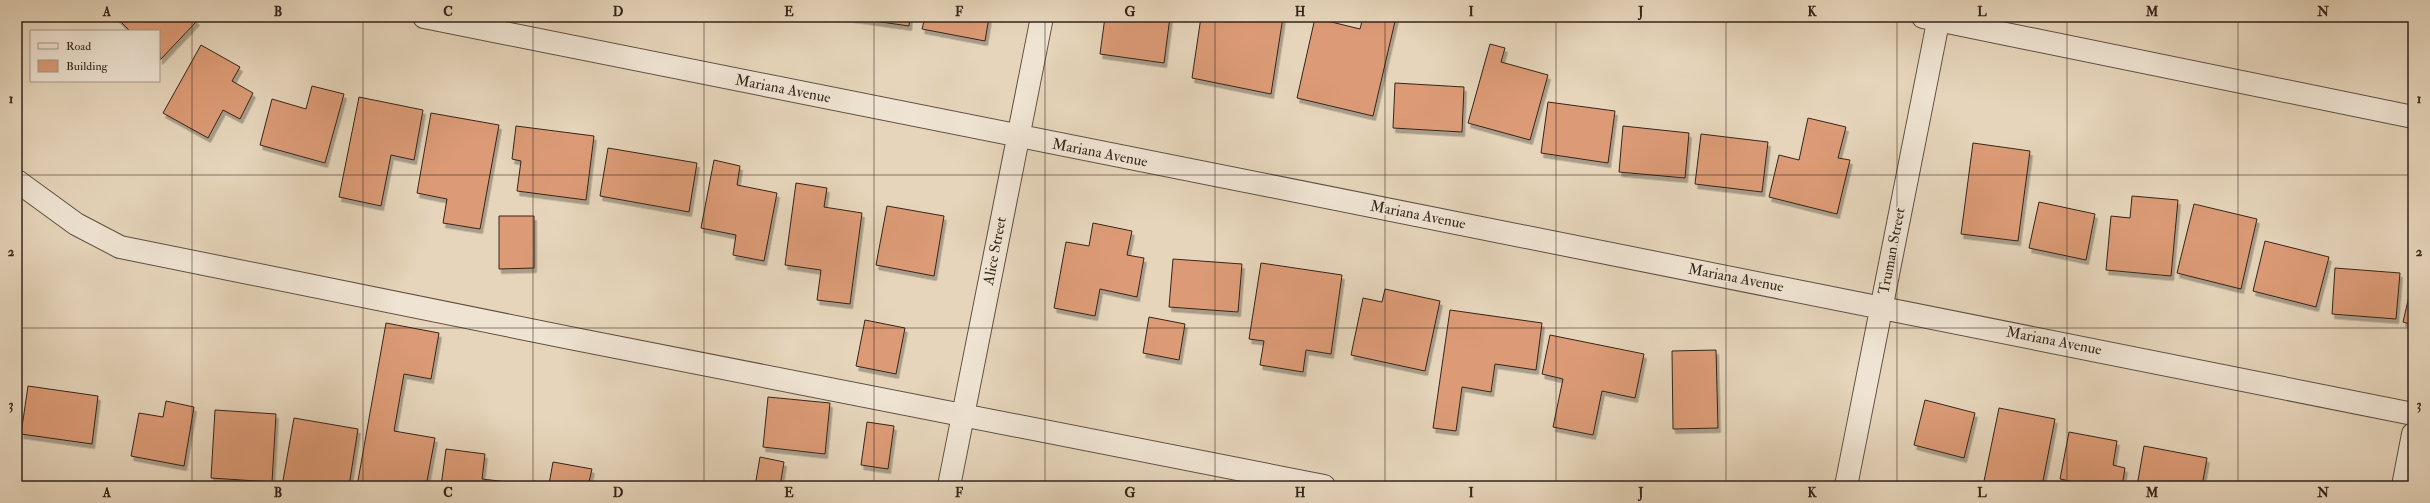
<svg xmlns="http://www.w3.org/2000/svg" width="2430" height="503" viewBox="0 0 2430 503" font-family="'IM FELL Double Pica',serif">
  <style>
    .building { fill: #dc9b76; stroke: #34241a; filter: url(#shadow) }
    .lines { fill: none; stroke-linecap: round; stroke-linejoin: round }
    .minor-casing { stroke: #605042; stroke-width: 24 }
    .minor { stroke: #efe4d3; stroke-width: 22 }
    .grid { fill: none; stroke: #34241a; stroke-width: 1; stroke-opacity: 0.55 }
    .labels { text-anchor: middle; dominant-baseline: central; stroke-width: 3; stroke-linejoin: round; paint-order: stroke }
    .street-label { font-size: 15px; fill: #34241a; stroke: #efe4d3 }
    .neatline { fill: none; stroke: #34241a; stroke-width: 1.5 }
    .grid-label { font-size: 13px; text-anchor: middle; font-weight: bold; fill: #34241a }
  </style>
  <defs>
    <filter id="shadow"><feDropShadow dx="2.5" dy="4.5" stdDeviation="0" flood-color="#0004"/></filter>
  </defs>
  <rect width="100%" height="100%" fill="#e6d5bb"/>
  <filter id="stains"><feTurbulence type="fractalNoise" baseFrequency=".005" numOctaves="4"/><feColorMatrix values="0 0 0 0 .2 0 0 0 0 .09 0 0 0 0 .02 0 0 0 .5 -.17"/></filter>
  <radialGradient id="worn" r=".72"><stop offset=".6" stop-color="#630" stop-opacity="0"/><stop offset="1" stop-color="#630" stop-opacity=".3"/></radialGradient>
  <!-- building -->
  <path class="building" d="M116 17H193L197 21 160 60 159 31H130Z
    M846 17H910L909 26Z
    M925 17H989L985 41 922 29Z
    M1105 17H1170L1164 63 1100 54Z
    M1201 17H1283L1271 94 1192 78Z
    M1363 17H1396L1373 116 1297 98 1315 18 1360 29Z
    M1490 44 1505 48 1501 62 1548 75 1530 140 1468 123Z
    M201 45 240 67 232 81 253 93 240 119 223 110 208 138 163 113Z
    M1395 83 1464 87 1462 132 1393 128Z
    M312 86 344 94 325 163 260 145 272 99 306 109Z
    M359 97 423 110 414 160 391 155 381 206 339 197Z
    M1548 102 1615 111 1608 163 1541 153Z
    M431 113 499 125 480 229 443 223 447 199 417 193Z
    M1808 118 1846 127 1838 158 1850 160 1837 214 1769 197 1779 155 1799 160Z
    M516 126 594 136 586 200 517 191 521 161 512 159Z
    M1623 126 1689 133 1685 178 1619 172Z
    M1701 134 1768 142 1762 192 1695 184Z
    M1973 143 2030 151 2018 241 1961 234Z
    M608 148 697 163 689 212 600 196Z
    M714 160 740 166 737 185 777 193 764 261 733 255 736 235 701 228Z
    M796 183 827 188 824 207 862 213 850 304 817 300 821 270 785 265Z
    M2132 196 2178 200 2171 276 2106 270 2111 216 2130 218Z
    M2039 202 2095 214 2086 260 2029 248Z
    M2194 204 2257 219 2241 289 2177 273Z
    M887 206 944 216 934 276 876 265Z
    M499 216H534V268L499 269Z
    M1093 223 1132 231 1127 255 1144 258 1137 297 1100 289 1095 316 1054 308 1066 242 1089 246Z
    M2265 241 2329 257 2316 307 2253 291Z
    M1173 259 1242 264 1238 312 1169 307Z
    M1261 263 1342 275 1331 354 1306 350 1303 372 1260 365 1264 341 1249 339Z
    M2335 268 2400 273 2396 319 2332 314Z
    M2413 279V325L2403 322Z
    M1385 289 1440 301 1425 371 1351 355 1363 298 1382 302Z
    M1450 310 1542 323 1536 370 1495 364 1491 392 1462 387 1456 431 1433 428Z
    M1149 317 1185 324 1179 360 1143 353Z
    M865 320 905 328 896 374 856 366Z
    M386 323 439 333 431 379 404 374 394 431 435 438 426 486H357Z
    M1550 335 1644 354 1635 398 1602 391 1593 435 1553 427 1563 379 1542 374Z
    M1716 350 1718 428 1673 429 1672 351Z
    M28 386 98 396 92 444 21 434Z
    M768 397 830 403 825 454 763 447Z
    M1925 400 1975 413 1964 458 1914 445Z
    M166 401 194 407 184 466 131 456 139 413 163 417Z
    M1999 408 2055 419 2042 486H1983Z
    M215 410 276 414 272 482 211 478Z
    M294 418 358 429 349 486H282Z
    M867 422 894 426 888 469 861 465Z
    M2069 432 2117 441 2113 465 2125 468 2122 486H2093L2060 479Z
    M2144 446 2207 458 2202 486H2137Z
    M446 449 485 454 482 479 516 483V486H441Z
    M760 457 784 462 780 486H755Z
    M553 462 592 469 588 486H533L534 481 549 484Z"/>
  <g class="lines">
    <!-- minor casing -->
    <g class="minor-casing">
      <path id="minor" d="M424 17 2413 414
        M1923 17 2413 117
        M17 181 76 224 120 247 575 339 1324 486
        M949 486 1042 17
        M1846 486 1939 17
        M2403 486 2413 434"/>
    </g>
    <!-- minor -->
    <use href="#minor" class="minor"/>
  </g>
  <!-- grid -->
  <path class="grid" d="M192 17V486M363 17V486M533 17V486M704 17V486M874 17V486M1045 17V486M1215 17V486M1385 17V486M1556 17V486M1726 17V486M1897 17V486M2067 17V486M2238 17V486M17 175H2413M17 328H2413"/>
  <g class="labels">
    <!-- street labels -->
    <g class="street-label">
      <text transform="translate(783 89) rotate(11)">Mariana Avenue</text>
      <text transform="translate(1100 153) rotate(11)">Mariana Avenue</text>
      <text transform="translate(1418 215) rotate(11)">Mariana Avenue</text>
      <text transform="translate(995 251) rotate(-79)">Alice Street</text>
      <text transform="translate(1892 251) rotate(-79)">Truman Street</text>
      <text transform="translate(1736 278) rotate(11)">Mariana Avenue</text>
      <text transform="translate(2054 341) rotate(11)">Mariana Avenue</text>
    </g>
  </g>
  <!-- margin -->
  <rect width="2430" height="503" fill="none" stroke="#e6d5bb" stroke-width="44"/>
  <!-- legend -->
  <rect x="30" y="30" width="130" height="52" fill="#efe4d3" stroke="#a49789"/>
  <rect x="38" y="43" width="20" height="6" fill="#efe4d3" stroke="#a49789"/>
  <text x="66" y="50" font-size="12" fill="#34241a">Road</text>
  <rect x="38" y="60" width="20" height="12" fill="#dc9b76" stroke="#a49789"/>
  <text x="66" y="70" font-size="12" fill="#34241a">Building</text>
  <rect x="22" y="22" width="2386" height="459" class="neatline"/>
  <g class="grid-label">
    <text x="107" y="16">A</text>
    <text x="278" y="16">B</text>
    <text x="448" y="16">C</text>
    <text x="618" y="16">D</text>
    <text x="789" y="16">E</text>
    <text x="959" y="16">F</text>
    <text x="1130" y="16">G</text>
    <text x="1300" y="16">H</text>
    <text x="1471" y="16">I</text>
    <text x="1641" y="16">J</text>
    <text x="1812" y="16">K</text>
    <text x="1982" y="16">L</text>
    <text x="2152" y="16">M</text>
    <text x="2323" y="16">N</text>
    <text x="11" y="103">1</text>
    <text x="2419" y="103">1</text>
    <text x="11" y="256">2</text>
    <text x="2419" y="256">2</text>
    <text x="11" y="409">3</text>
    <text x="2419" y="409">3</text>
    <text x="107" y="497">A</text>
    <text x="278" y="497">B</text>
    <text x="448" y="497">C</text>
    <text x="618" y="497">D</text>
    <text x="789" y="497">E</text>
    <text x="959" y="497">F</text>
    <text x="1130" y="497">G</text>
    <text x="1300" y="497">H</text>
    <text x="1471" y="497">I</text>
    <text x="1641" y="497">J</text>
    <text x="1812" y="497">K</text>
    <text x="1982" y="497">L</text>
    <text x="2152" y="497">M</text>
    <text x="2323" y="497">N</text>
  </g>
  <rect width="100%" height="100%" filter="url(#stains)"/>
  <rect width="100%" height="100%" fill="url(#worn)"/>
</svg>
